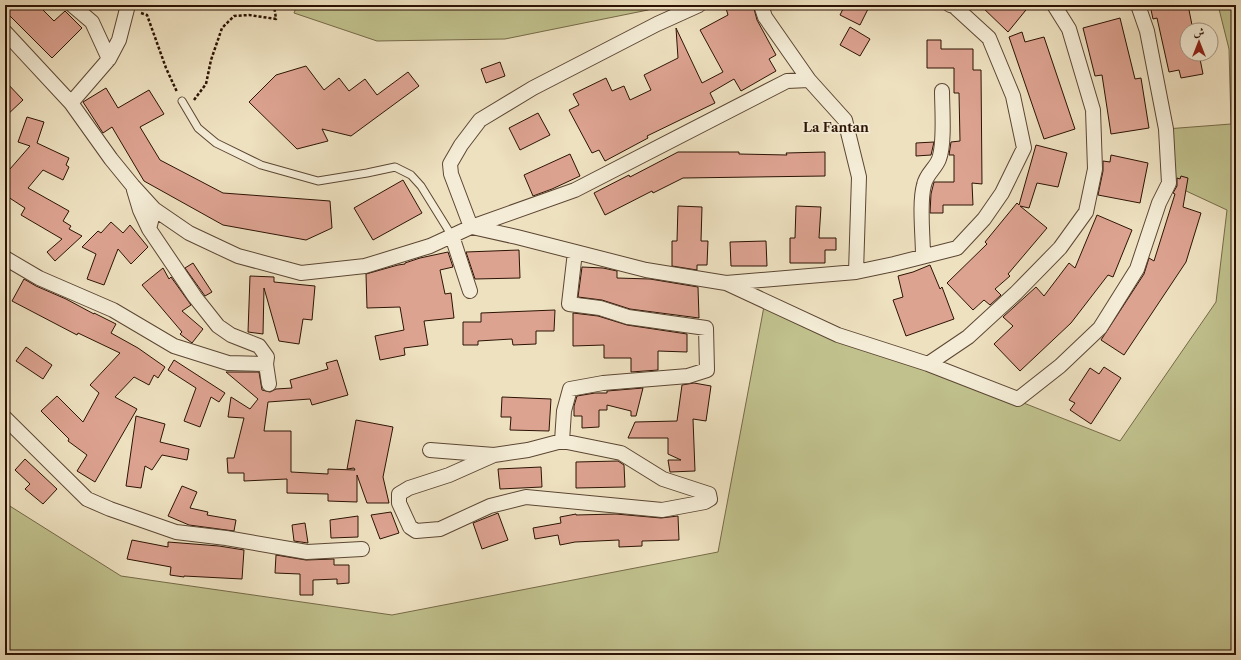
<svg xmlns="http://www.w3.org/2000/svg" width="1241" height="660" viewBox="0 0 1241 660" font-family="'Libre Caslon Text',Amiri,serif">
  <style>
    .green { fill: #c0c18d; stroke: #766a48 }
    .building { fill: #dda391; stroke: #2c1304 }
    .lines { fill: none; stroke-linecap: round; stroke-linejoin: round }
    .service-casing { stroke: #5c4633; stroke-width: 9 }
    .minor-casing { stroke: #5c4633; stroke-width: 16 }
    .path { stroke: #2c1304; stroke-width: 2.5; stroke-dasharray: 3 2; stroke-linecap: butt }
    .service { stroke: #f4ecd6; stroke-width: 7 }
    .minor { stroke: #f4ecd6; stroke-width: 14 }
    .labels { text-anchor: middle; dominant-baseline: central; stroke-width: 3.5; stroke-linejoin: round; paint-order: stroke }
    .neighbourhood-label { font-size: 13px; font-weight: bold; fill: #2c1304; stroke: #f4ecd6 }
  </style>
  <rect width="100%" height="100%" fill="#eee1c0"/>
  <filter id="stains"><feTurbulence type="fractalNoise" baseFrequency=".005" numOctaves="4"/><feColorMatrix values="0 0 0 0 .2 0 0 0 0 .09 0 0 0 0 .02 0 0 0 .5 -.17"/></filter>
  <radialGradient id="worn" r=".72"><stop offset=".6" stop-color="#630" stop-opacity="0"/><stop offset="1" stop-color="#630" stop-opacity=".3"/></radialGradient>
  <!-- green -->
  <path class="green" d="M297 5H658L648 10 505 39 377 41 294 13Z
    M1218 5H1236V655H5V503L121 576 392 615 718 552 765 301 1120 441 1216 302 1227 210 1169 183 1166 129 1231 124 1229 49Z"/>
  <!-- building -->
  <path class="building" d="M5 5H38L54 21 65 11 82 28 52 58 5 11Z
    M725 5H753L757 20 776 55 769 59 776 71 741 91 734 79 710 93 715 103 647 136 648 138 605 161 599 150 592 153 569 110 579 105 573 94 606 78 612 91 624 86 630 100 651 90 644 75 678 58 676 28 702 83 723 72 700 30 728 15Z
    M845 5H870L860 25 840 15Z
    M980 5H1030L1008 32Z
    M1150 5H1188L1193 30H1187V54H1199L1203 74 1181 78 1179 70 1169 72 1157 18 1153 19Z
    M1120 18 1135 79 1141 78 1149 128 1111 134 1102 75 1095 76 1083 28Z
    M850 27 870 39 860 56 840 45Z
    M1022 32 1025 42 1044 37 1075 129 1044 139 1009 37Z
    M927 40H941V49H973V70H981L982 184 972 183 973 205H943V213H930L931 194 934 182H954V155H949L951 142 960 141 959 93H954V68H927Z
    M500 62 505 76 486 83 481 69Z
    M306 66 324 90 339 78 349 91 365 79 377 95 408 72 419 86 351 136 322 129 328 141 297 149 249 102 276 75Z
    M5 81 23 100 5 117Z
    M106 88 118 108 149 90 164 114 140 127 160 160 223 193 330 201 332 228 306 240 223 225 144 181 112 127 103 133 83 102Z
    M538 113 550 135 520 150 509 128Z
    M27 117 44 122 37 143 69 158 66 165 69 167 63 180 43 170 28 188 69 211 63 221 71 226 69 229 82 236 55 261 47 252 62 239 21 215 25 208 5 195V165L10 169 30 146 18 142Z
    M934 142 931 155 916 156V143Z
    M1036 145 1067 153 1058 187 1037 183 1029 208 1020 206 1047 228 1008 274 1010 276 995 289 1001 295 990 305 984 300 973 310 947 283 987 244 985 242 1017 203 1019 205Z
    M678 152H739V154L787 155 786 153 825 152V176L683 178 653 193 652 191 605 215 594 193 629 175 630 177Z
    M570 154 580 176 552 189 533 196 524 175Z
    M1111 155 1148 163 1140 203 1098 195 1103 171V161L1110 162Z
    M1181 176 1188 178 1183 207 1201 213 1186 262 1124 355 1101 340 1144 274 1149 258 1154 261 1175 194 1173 193 1177 186V178L1180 179Z
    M403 180 422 213 373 240 354 208Z
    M678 206 702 207 701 241H708L707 265H697V270L672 266V241H677Z
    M796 206 821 207 819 238H836V250H825V263H790V238H795Z
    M1097 215 1132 230 1113 277 1108 275 1071 323 1020 371 994 344 1013 326 1003 317 1036 287 1044 296 1069 263 1075 268Z
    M111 222 123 233 130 225 148 247 131 264 118 249 104 285 87 279 96 254 82 247 98 231 101 233Z
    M766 241 767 266H731L730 242Z
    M519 250 520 278 475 279 466 252Z
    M448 252 453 267 440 270 445 294 451 293 454 318 424 321 428 345 404 348 405 355 380 360 375 336 404 330 400 307 367 308 366 274 398 265 405 264V263L420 258Z
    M193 263 212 292 205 296 185 268Z
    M930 265 940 289 942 287 954 319 906 336 893 300 903 297 898 276 913 272Z
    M582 267 603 268 617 271V278L650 279 698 287 699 318 630 309 602 300 578 297Z
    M163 268 169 279 171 277 191 305 182 311 203 329 192 343 180 334 182 332 142 285Z
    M250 276 274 277V282L315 286 312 320 303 319 299 344 279 341 264 288 263 334 248 332Z
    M24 279 36 286 66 299 94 314V313L116 324 111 333 138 348 165 367 158 378 154 375 149 385 134 377 115 397 137 409 95 482 77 471 87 455 68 441 69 439 41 411 57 396 83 422 99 393 90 385 120 353 78 333 77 335 12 301Z
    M555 310 554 331H536V344L513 345 512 339 478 341V345H463V322H481V313Z
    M573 313 598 316 627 325 687 334V352L658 351V370L631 372V358H604V345L573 346Z
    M26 347 52 365 43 379 16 361Z
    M174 360 225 393 219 402 211 397 200 427 184 421 196 388 168 370Z
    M337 360 348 395 312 405 310 399 268 402 264 431H291V472L328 474V469L355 470 354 468 347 469 356 420 393 427 383 477 389 503H367L357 475V502L328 501V494L287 493V479L244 481V473H228L227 458H234L244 418 228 417 231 397 250 409 258 399 226 372H259L262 390 270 392 276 389 292 388 290 380 328 369 326 363Z
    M1104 367 1121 378 1091 424 1070 410 1075 403 1069 400 1090 368 1099 374Z
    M694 383 711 386 706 421 693 419 695 471 670 472 668 460H681L668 454V438H628L635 422 677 421 682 385Z
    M643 388 636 416H631V411L607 405V410H599V427L582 428V416H574V406L577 396 595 393H607V391Z
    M502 397 551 399 549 431 510 430 511 417H501Z
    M136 416 165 424 160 442 189 449 187 460 162 455 152 470 145 466 141 488 126 486Z
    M25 459 57 489 43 504 25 489 30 484 15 470Z
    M618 461 624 465 625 487 576 488V462Z
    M541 467 542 487 500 489 498 469Z
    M182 486 197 492 190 508 208 512 207 515 236 520 234 531 189 525 168 516Z
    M391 512 399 533 380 539 371 515Z
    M498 513 508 540 482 549 473 523Z
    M576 514V515L616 514 661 518 678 516 679 540 642 541V546L619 547V540L575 542 560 545 558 535 535 539 533 528 561 523 560 517Z
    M358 516V537L331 538 330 520Z
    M305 523 308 543 294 541 292 525Z
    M132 540 168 547V542L219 546 244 550 242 579 184 576V577L170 575 171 567 127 559Z
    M276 555 306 560 334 559V565H349V583L337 584V579L313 580V595H300V574L275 573Z"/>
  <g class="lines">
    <!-- service casing -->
    <g class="service-casing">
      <path id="service" d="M182 101 198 128 216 143 261 165 318 181 367 173 395 167 411 175 421 186 452 236"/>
    </g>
    <!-- minor casing -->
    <g class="minor-casing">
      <path id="minor" d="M72 5 92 22 109 59
        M761 5 765 17 809 80
        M5 32 71 103 111 159 133 186 154 209 189 233 238 256 301 273 365 266 430 246 471 227 575 190 787 81 809 80 845 120 859 177 856 272
        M71 103 109 59 119 40 128 5
        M134 190 140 210 149 229
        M471 227 451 174 450 164 461 145 480 120 533 88 657 24 699 5
        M472 227 517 237 646 270 726 283 856 272 894 264 957 248 984 219 1002 193 1024 148 1013 96 989 38 954 6 950 5
        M452 236 470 291
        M923 256C923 236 919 203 924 185 926 174 936 168 939 159 945 143 942 108 942 91
        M5 258 39 278 113 310 174 346 228 363 266 364 267 357 259 346 231 335 218 326 195 297 149 229 154 209
        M726 283 838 335 928 364 1018 399 1060 366 1100 328 1137 269 1159 203 1169 183 1166 129 1147 31 1138 5
        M266 364 269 384
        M928 364 968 337 1016 293 1060 248 1086 212 1095 169 1093 110 1069 29 1054 5
        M5 418 87 499 110 509 176 532 226 538 307 552 362 549
        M430 450 494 455 528 450 562 441
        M494 455 449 475 409 488 399 494V503L410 527 416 531 440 529 490 506 526 497 662 510 705 502 710 499 709 494 663 479 621 453 562 441 564 411 570 389 603 383 688 376 707 370 706 328 628 317 600 308 569 304 575 252"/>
    </g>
    <!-- path -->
    <path class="path" d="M141 13 147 15 166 68 177 92
      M194 100 206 84 211 60 222 28 234 16 249 15 276 19 274 5"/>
    <!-- service -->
    <use href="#service" class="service"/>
    <!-- minor -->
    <use href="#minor" class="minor"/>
  </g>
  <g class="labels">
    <!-- neighbourhood labels -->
    <g class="neighbourhood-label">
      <text x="836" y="127">La Fantan</text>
    </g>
  </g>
  <!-- margin -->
  <rect width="1241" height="660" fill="none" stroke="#eee1c0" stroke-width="20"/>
  <rect x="6" y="6" width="1229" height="648" fill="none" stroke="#2c1304" stroke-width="2"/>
  <rect x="10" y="10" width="1221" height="640" fill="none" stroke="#2c1304"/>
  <!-- north arrow -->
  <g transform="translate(1199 42)"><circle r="19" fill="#f4ecd6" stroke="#a49582"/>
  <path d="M0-3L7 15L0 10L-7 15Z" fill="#8f2418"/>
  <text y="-6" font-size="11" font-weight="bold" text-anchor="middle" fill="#2c1304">ش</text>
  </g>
  <rect width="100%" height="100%" filter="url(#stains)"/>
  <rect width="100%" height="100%" fill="url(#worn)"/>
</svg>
